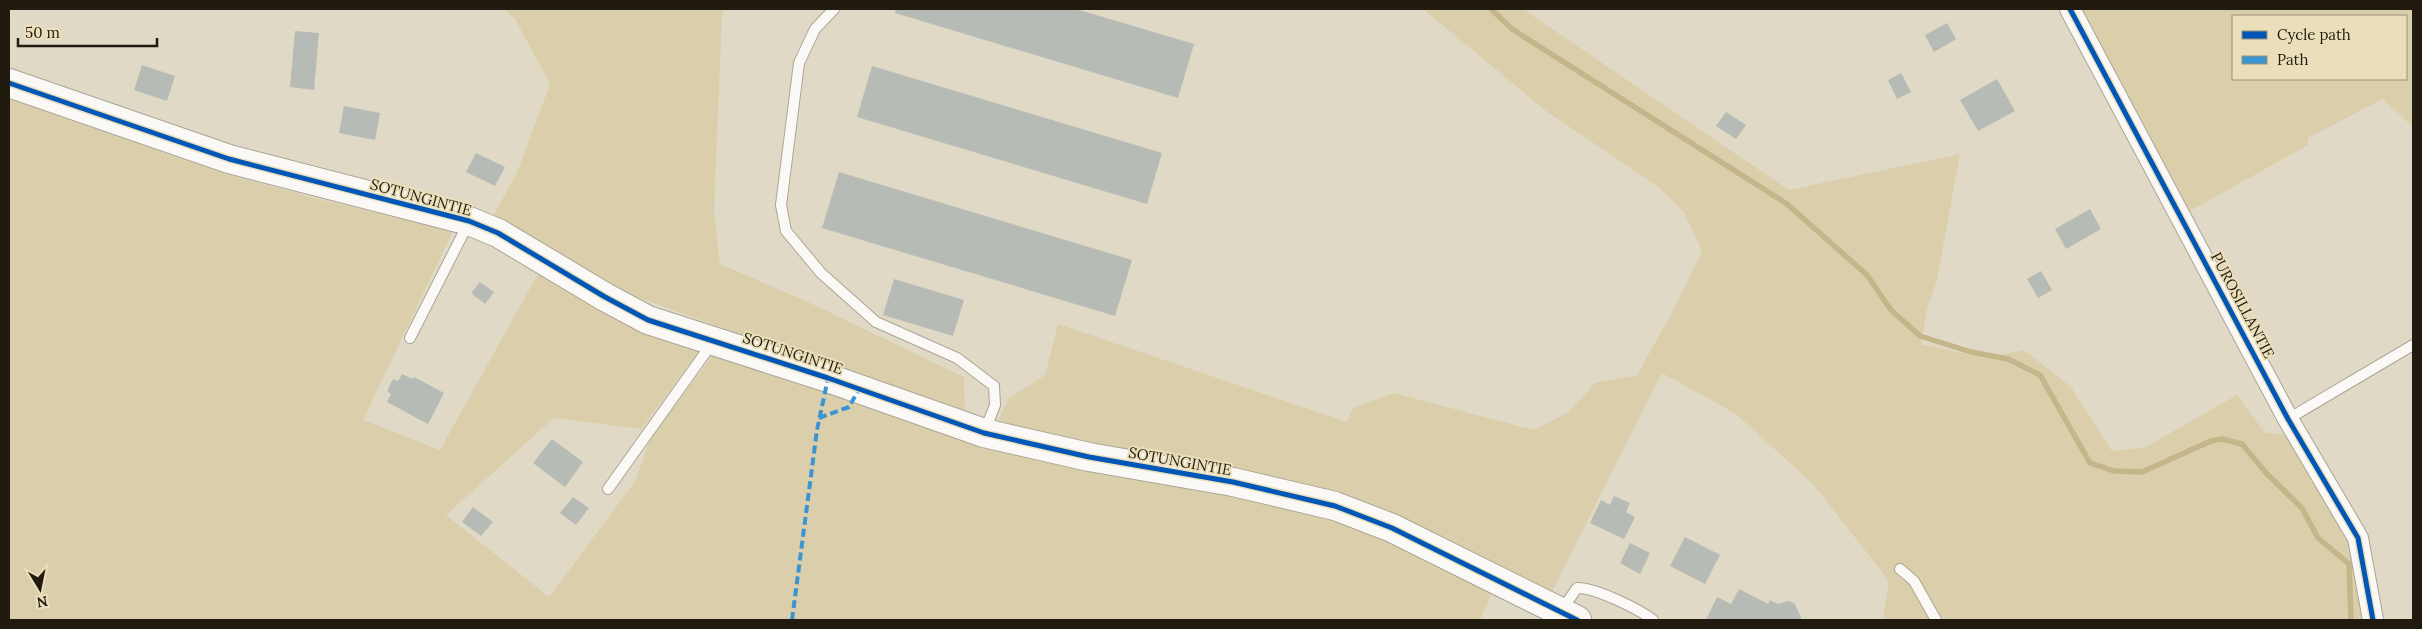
<svg xmlns="http://www.w3.org/2000/svg" width="2422" height="629" viewBox="0 0 2422 629" font-family="Lora,serif">
  <style>
    .green { fill: #dbcfab; fill-rule: evenodd }
    .lines { fill: none; stroke-linecap: round; stroke-linejoin: round }
    .stream { stroke: #c4b58a; stroke-width: 5.5 }
    .building { fill: #b6bbb5 }
    .lane-casing { stroke: #aba596; stroke-width: 12 }
    .street-casing { stroke: #aba596; stroke-width: 22 }
    .secondary-casing { stroke: #aba596; stroke-width: 30 }
    .lane { stroke: #faf9f6; stroke-width: 10 }
    .street { stroke: #faf9f6; stroke-width: 20 }
    .secondary { stroke: #faf9f6; stroke-width: 28 }
    .quiet { stroke: #3a94d2; stroke-width: 4; stroke-dasharray: 8 4; stroke-linecap: butt }
    .cycleway-casing { stroke: #ebdfbb; stroke-width: 8 }
    .cycleway { stroke: #0057b8; stroke-width: 5 }
    .labels { text-anchor: middle; dominant-baseline: central; stroke-width: 4; stroke-linejoin: round; paint-order: stroke }
    .street-label { font-size: 15px; fill: #201b0e; stroke: #ebdfbb }
  </style>
  <rect width="100%" height="100%" fill="#e0d9c6"/>
  <!-- green -->
  <path class="green" d="M504 9H724L722 15 714 212 720 264 808 302 964 377 965 414 617 290 493 216 517 173 550 84 515 19Z
    M1423 9H1523L1789 190 1960 154 1937 280 1927 310 1921 344 1985 358 2024 350 2071 387 2112 451 2144 448 2237 395 2265 433 2284 434 2333 509 2354 556 2365 620H1943L1924 588 1913 585 1932 620H1883L1889 581 1813 484 1736 414 1662 373 1551 593 1408 523 1031 435 997 424 1008 399 1045 375 1058 324 1347 422 1353 408 1394 393 1534 430 1569 412 1595 383 1637 375 1673 311 1702 251 1684 212 1657 186 1546 111Z
    M2070 9H2413V127L2383 99 2308 138V145L2181 216ZM2233 16H2406V79H2233Z
    M9 99 225 174 318 199 453 231 363 420 440 450 539 272 602 311 701 349 641 429 554 418 446 515 549 597 636 480 650 439 716 351 1008 454 1103 475 1234 495 1345 521 1493 590 1480 620H9Z"/>
  <g class="lines">
    <!-- stream -->
    <path class="stream" d="M1491 9 1512 29 1787 204 1867 275 1891 310 1920 336 1971 352 2008 359 2040 375 2090 463 2114 471 2142 472 2211 441 2222 439 2242 444 2267 474 2302 508 2318 538 2349 564 2351 620"/>
  </g>
  <!-- building -->
  <path class="building" d="M896 9H1076L1194 44 1178 98 895 13Z
    M1947 23 1956 39 1934 52 1925 35Z
    M295 31 319 33 314 90 290 87Z
    M142 65 175 76 167 101 134 90Z
    M872 66 1162 153 1147 204 857 117Z
    M1901 73 1911 92 1897 99 1888 80Z
    M1997 79 2015 111 1978 131 1960 100Z
    M344 106 380 113 375 140 339 133Z
    M1726 112 1746 125 1736 139 1716 126Z
    M476 153 505 167 495 186 466 172Z
    M839 172 1132 260 1115 316 822 228Z
    M2090 209 2101 229 2066 249 2055 229Z
    M2041 271 2052 290 2038 298 2027 279Z
    M894 279 964 300 953 336 883 315Z
    M480 282 494 292 485 304 471 293Z
    M402 374 413 379 414 377 444 393 428 424 387 402 391 394 387 391 393 379 398 381Z
    M552 439 583 462 565 487 533 463Z
    M1614 496 1630 503 1626 512 1635 517 1624 539 1590 523 1601 500 1610 505Z
    M573 497 589 508 576 525 560 513Z
    M473 507 493 522 481 536 462 522Z
    M1685 537 1720 555 1705 584 1670 566Z
    M1630 543 1650 553 1640 574 1620 563Z
    M1739 589 1768 604 1770 600 1778 604 1789 601 1795 604 1802 620H1706L1717 597 1731 604Z"/>
  <g class="lines">
    <!-- lane casing -->
    <g class="lane-casing">
      <path id="lane" d="M834 9 815 29 799 63 781 205 786 231 821 273 876 322 957 358 994 386 995 405 984 433
        M410 338 469 222
        M2288 419 2413 345
        M608 489 713 342
        M1900 569 1914 581 1936 620
        M1561 611 1577 588C1594 587 1639 609 1653 620"/>
    </g>
    <!-- street casing -->
    <g class="street-casing">
      <path id="street" d="M2070 9 2288 419 2358 538 2373 620"/>
    </g>
    <!-- secondary casing -->
    <g class="secondary-casing">
      <path id="secondary" d="M9 83 229 159 469 221 498 233 605 297 648 320 828 378 984 433 1089 457 1233 482 1335 506 1392 528 1577 620"/>
    </g>
    <!-- lane -->
    <use href="#lane" class="lane"/>
    <!-- street -->
    <use href="#street" class="street"/>
    <!-- secondary -->
    <use href="#secondary" class="secondary"/>
    <!-- quiet -->
    <path class="quiet" d="M819 418 849 407 859 389
      M792 620 817 430 828 378"/>
    <!-- cycleway casing -->
    <g class="cycleway-casing">
      <path id="cycleway" d="M2070 9 2288 419 2358 538 2373 620
        M9 83 229 159 469 221 498 233 605 297 648 320 828 378 984 433 1089 457 1233 482 1335 506 1392 528 1577 620"/>
    </g>
    <!-- cycleway -->
    <use href="#cycleway" class="cycleway"/>
  </g>
  <g class="labels">
    <!-- street labels -->
    <g class="street-label">
      <text transform="translate(421 197) rotate(15)">SOTUNGINTIE</text>
      <text transform="translate(2243 305) rotate(62)">PUROSILLANTIE</text>
      <text transform="translate(793 353) rotate(18)">SOTUNGINTIE</text>
      <text transform="translate(1180 461) rotate(10)">SOTUNGINTIE</text>
    </g>
  </g>
  <!-- border -->
  <rect width="2422" height="629" fill="none" stroke="#201b0e" stroke-width="20"/>
  <!-- legend -->
  <rect x="2232" y="15" width="175" height="65" fill="#ebdfbb" stroke="#9a9176"/>
  <rect x="2242" y="31" width="25" height="8" fill="#0057b8" stroke="#9a9176"/>
  <text x="2277" y="40" font-size="15" fill="#201b0e">Cycle path</text>
  <rect x="2242" y="56" width="25" height="8" fill="#3a94d2" stroke="#9a9176"/>
  <text x="2277" y="65" font-size="15" fill="#201b0e">Path</text>
  <!-- north arrow -->
  <g transform="translate(40 589) rotate(170)" stroke="#ebdfbb" stroke-width="4" paint-order="stroke">
  <path d="M0-4L9 19L0 12L-9 19Z" fill="#201b0e"/>
  <text y="-8" font-size="14" font-weight="bold" text-anchor="middle" fill="#201b0e">N</text>
  </g>
  <!-- scale -->
  <path d="M18 38v8h139v-8" fill="none" stroke="#201b0e" stroke-width="2.5"/>
  <text x="25" y="38" font-size="15" fill="#201b0e" stroke="#ebdfbb" stroke-width="4" paint-order="stroke">50 m</text>
</svg>
